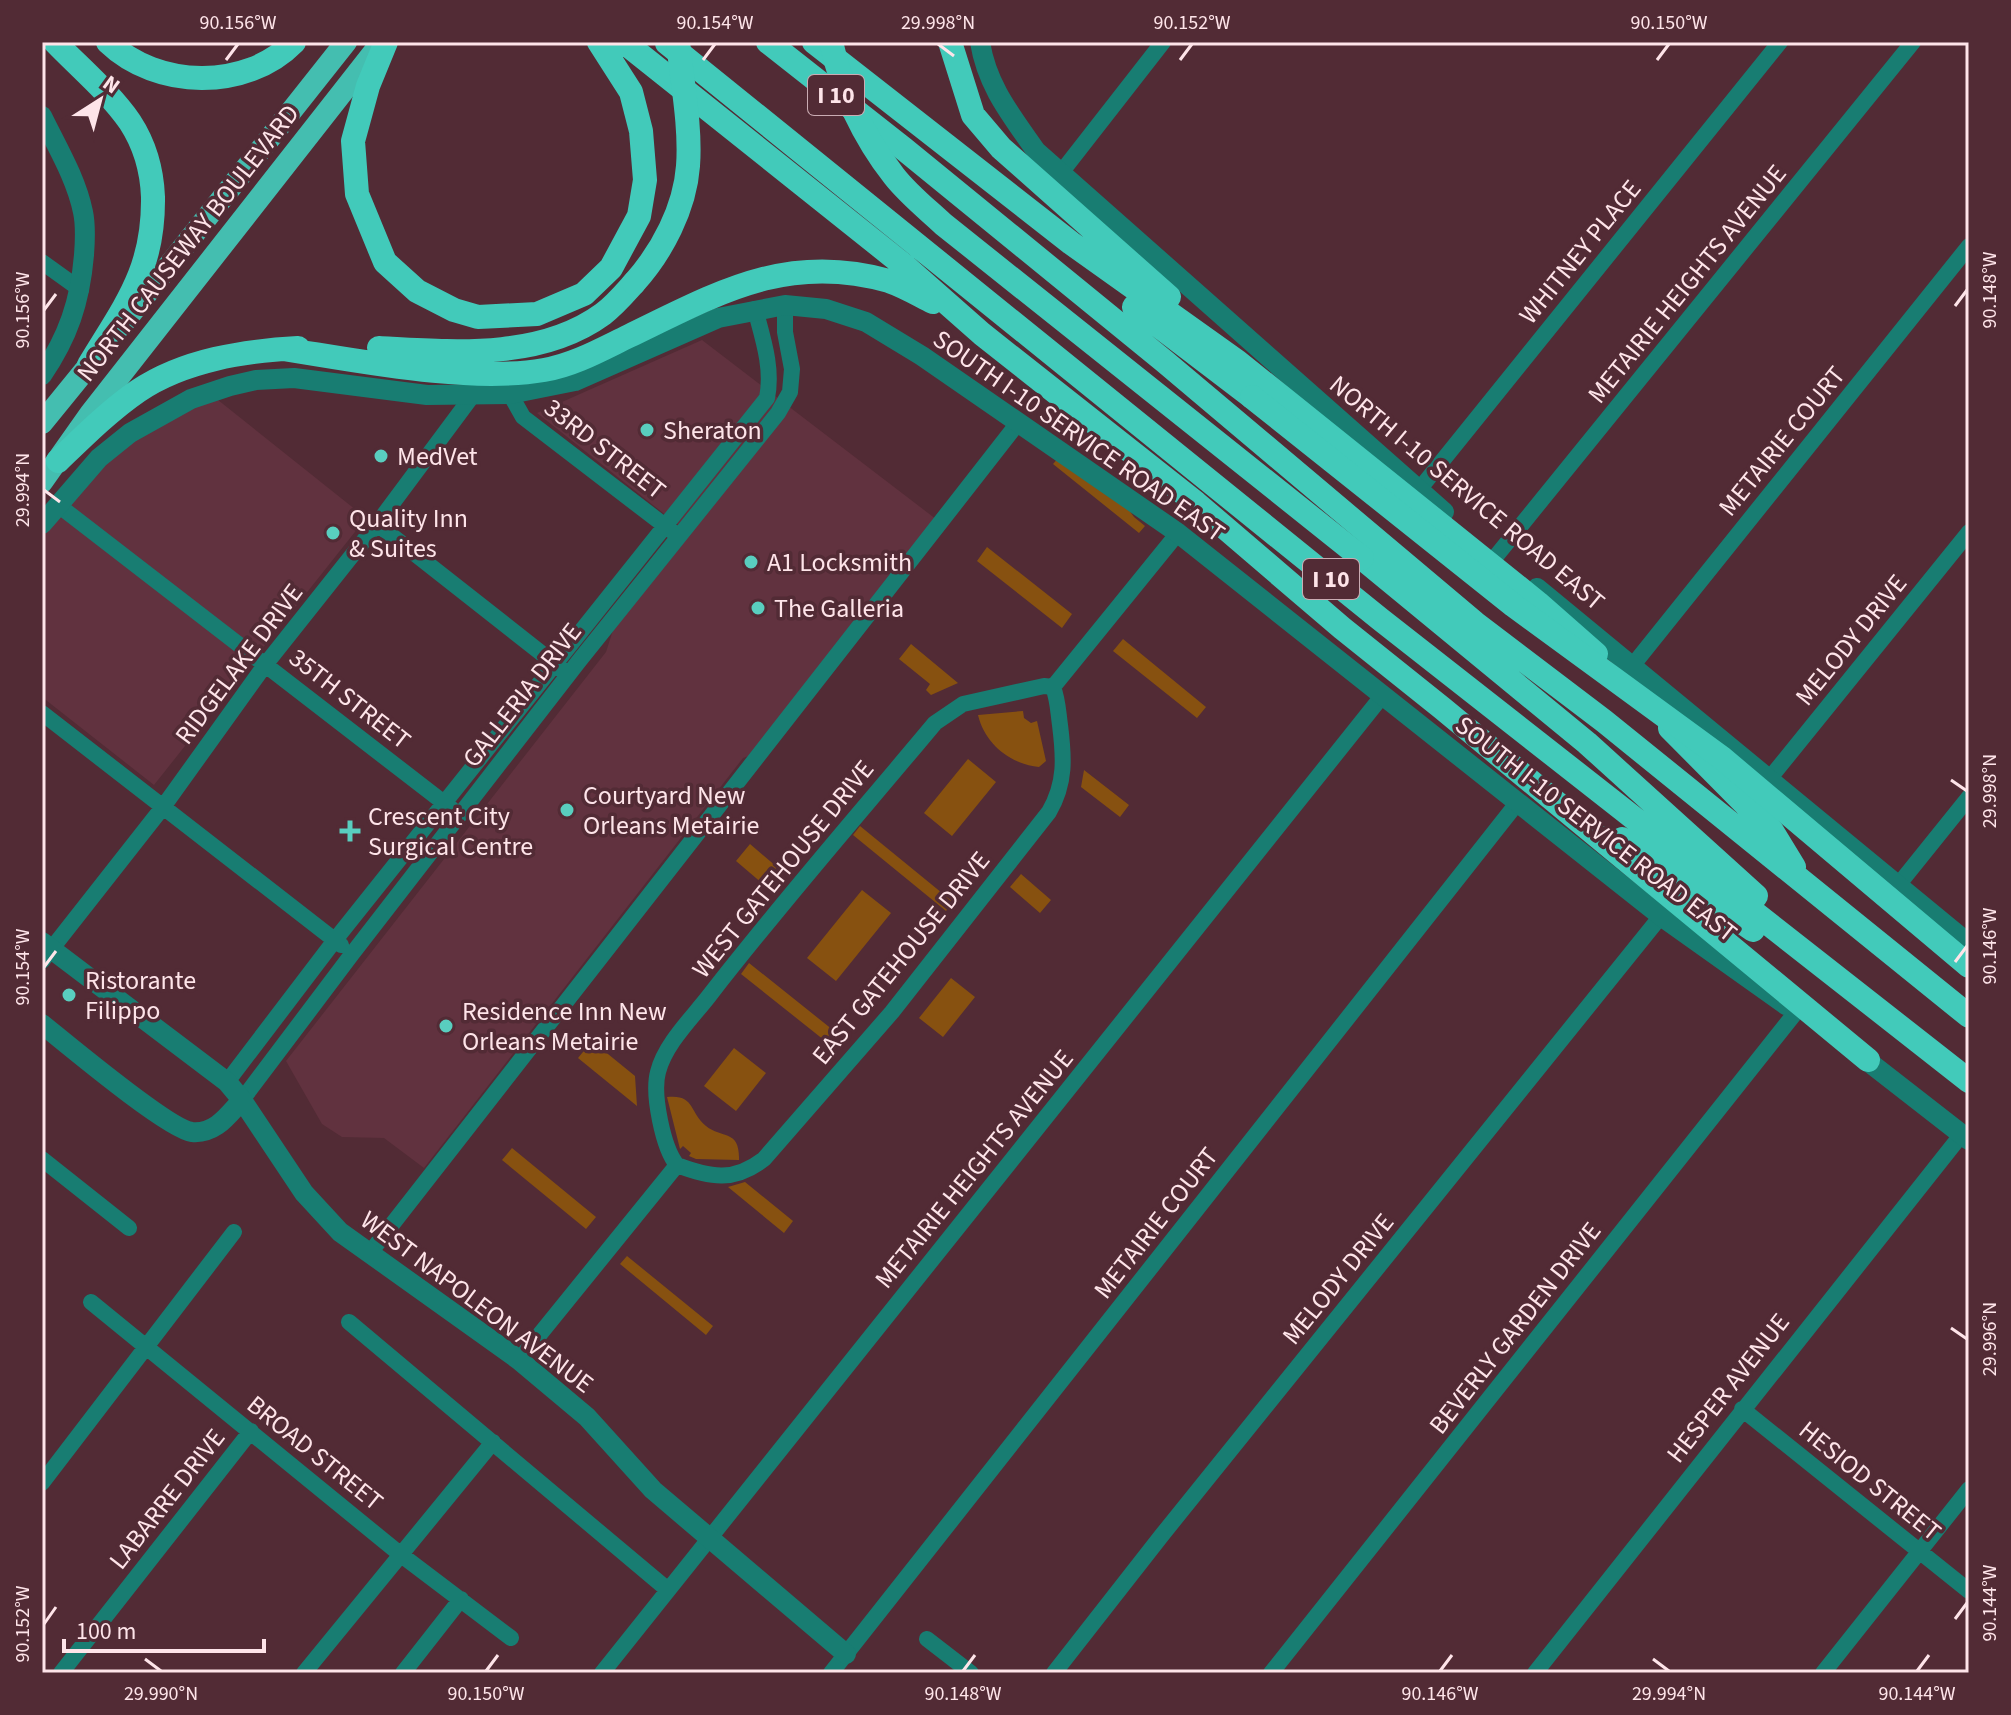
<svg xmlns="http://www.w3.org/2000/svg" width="2011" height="1715" viewBox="0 0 2011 1715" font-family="'Source Sans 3',sans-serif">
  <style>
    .built { fill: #61323f }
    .green { fill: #875110 }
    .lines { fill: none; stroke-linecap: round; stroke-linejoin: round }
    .minor { stroke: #187d72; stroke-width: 16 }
    .tertiary { stroke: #187d72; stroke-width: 20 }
    .trunk { stroke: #44beb0; stroke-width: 22 }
    .motorway { stroke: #42caba; stroke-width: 24 }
    .motorway-bridge { stroke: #42caba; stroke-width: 24 }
    .ticks { fill: none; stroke: #fee4e9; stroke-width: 3 }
    .poi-dot { fill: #59cebf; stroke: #522b35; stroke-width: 3 }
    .labels { text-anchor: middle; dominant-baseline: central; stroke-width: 7; stroke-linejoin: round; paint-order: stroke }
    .shield { fill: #522b35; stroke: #caacb3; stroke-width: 2 }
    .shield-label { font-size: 24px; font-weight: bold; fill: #fee4e9 }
    .street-label { font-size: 26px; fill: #fee4e9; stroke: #522b35 }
    .poi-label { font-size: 26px; fill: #fee4e9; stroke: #522b35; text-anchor: start }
    .neatline { fill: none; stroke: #fee4e9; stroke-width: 3 }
    .ticks-label { font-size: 20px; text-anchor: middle; fill: #fee4e9 }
  </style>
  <rect width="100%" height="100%" fill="#522b35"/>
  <!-- built -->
  <path class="built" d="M702 340 945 526 774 747 743 758 424 1168 384 1138 342 1137 322 1124 286 1061 606 652 615 624 687 532 537 413Z
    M218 400 366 518 154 785 42 697V532L103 463 165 417Z"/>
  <!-- green -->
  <path class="green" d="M1060 456 1129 510 1134 517 1145 526 1139 533 1053 464Z
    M987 547 1072 614 1062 628 977 561Z
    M1123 639 1206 707 1197 718 1113 651Z
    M911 644 958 683 931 695 926 690 930 684 899 659Z
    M1023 711 1024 718 1031 723 1037 721 1046 761 1039 767C1010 764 985 744 978 715Z
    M968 759 996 782 952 836 924 813Z
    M1084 770 1129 805 1120 817 1081 787Z
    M860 826 953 902 946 911 853 835Z
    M750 844 777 867 763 884 736 861Z
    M1021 874 1051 900 1040 913 1010 887Z
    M862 890 891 913 836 981 807 958Z
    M749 963 843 1038 834 1048 741 974Z
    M951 978 975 997 943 1037 919 1018Z
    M592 1041 635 1076 637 1106 578 1058Z
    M734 1048 766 1073 736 1111 704 1086Z
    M667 1097C695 1094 689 1112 706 1126 722 1139 740 1129 739 1160L696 1159 689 1156 691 1153 683 1146 680 1149Z
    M512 1148 596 1217 586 1229 502 1160Z
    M745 1182 793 1221 784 1233 728 1187Z
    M627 1256 713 1326 706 1335 620 1264Z"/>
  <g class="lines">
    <!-- minor -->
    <path class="minor" d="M1060 174 1163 42
      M42 262 81 290
      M510 394 523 417 673 532
      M1418 491 1780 42
      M58 505 452 809
      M377 524 564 671
      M1497 555 1913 42
      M1633 665 1969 246
      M1053 687 1178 533
      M42 713 341 945
      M1770 778 1969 532
      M1899 884 1969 797
      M42 961 163 807 265 665 377 524 473 395
      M227 1082 335 940 767 398C773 368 763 339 755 309
      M242 1100 352 954 579 661 778 413 790 392 792 369 785 332V305
      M42 1159 129 1228
      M677 1165C711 1178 734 1182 764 1159L892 1012 1049 812C1066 783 1064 757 1060 725 1058 711 1058 700 1053 687
      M677 1165C663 1148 652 1094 658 1072 665 1044 692 1018 709 996 781 903 859 814 935 723L963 704 1044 686 1053 687
      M369 1254 1018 423
      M91 1302 400 1554 511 1638
      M349 1322 668 1590
      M519 1360 677 1165
      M1742 1409 1969 1591
      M42 1483 234 1232
      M927 1639 971 1673
      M61 1673 251 1431
      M304 1673 493 1442
      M403 1673 461 1599
      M602 1673 1383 695
      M831 1673 1518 802
      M1054 1673 1162 1535 1661 916
      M1271 1673 1796 1012
      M1535 1673 1962 1134
      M1823 1673 1969 1489"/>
    <!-- tertiary -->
    <path class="tertiary" d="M980 42C987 86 1011 115 1036 151L1444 512
      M42 116C57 147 76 178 83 212 86 226 85 242 84 255 80 302 68 337 42 375
      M42 524 99 458 130 433 191 399 230 386 256 380 294 378 427 395 510 394 575 381 718 318 785 305 826 309 866 322 922 356 1178 533 1661 916 1786 1005
      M1537 588 1969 944
      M42 942 227 1082 242 1100 304 1193 340 1232 519 1360 587 1417 653 1490 846 1654
      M42 1024C67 1044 168 1129 192 1132 216 1134 228 1115 242 1100
      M1856 1052 1969 1140"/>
    <!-- trunk -->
    <path class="trunk" d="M121 326 346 42
      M42 423 99 353
      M42 482 90 414 381 43"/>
    <!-- motorway -->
    <path class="motorway" d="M55 42C80 68 110 93 130 122 145 145 152 171 153 197 154 271 125 305 89 365
      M108 42C157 89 246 91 294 42
      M386 42 368 86 353 141 357 194 385 262 417 291 454 310 478 317 537 314 584 294 611 268 639 216 645 180 641 131 631 92 599 42
      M624 42 906 267 982 334 1196 503 1342 628 1442 708 1868 1060
      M768 42 904 149 1164 361 1475 623 1604 721 1969 1016
      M814 42 1071 243 1238 362 1538 603 1596 654
      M950 42 973 115 1001 148 1169 297
      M667 43 1380 619 1969 1081
      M1134 307 1252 397
      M379 348C453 352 540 360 603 314 615 305 625 293 634 283
      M283 349C360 361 469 383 544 370 574 365 602 349 629 336 718 293 787 252 889 281 904 286 919 295 933 302
      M58 461C83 437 109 411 138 391 184 360 244 351 298 348
      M1362 558 1587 743 1756 896
      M1670 728 1772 831 1794 867
      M1622 839 1753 930"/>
    <!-- motorway-bridge -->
    <path class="motorway-bridge" d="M831 42C842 91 863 136 894 176 908 194 927 209 943 224L1362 558
      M634 283C662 252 685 208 688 166 691 127 682 81 678 42
      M1252 397 1513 605 1722 758 1969 966"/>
  </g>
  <!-- ticks -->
  <path class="ticks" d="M938 44 954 56M226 60 238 44M703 60 715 44M1180 60 1192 44M1657 60 1669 44M1955 306 1967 290M44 310 56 294M44 490 60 502M1951 780 1967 791M1955 962 1967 946M44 967 56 951M1951 1328 1967 1339M1955 1619 1967 1603M44 1624 56 1607M145 1659 161 1671M1653 1659 1669 1671M486 1671 498 1655M963 1671 975 1655M1440 1671 1452 1655M1917 1671 1929 1655"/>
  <!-- markers -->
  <g class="poi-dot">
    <circle cx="647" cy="430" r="8"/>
    <circle cx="381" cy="456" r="8"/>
    <circle cx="333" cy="533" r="8"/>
    <circle cx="751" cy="562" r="8"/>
    <circle cx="758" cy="608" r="8"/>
    <circle cx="567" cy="810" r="8"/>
    <path d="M346 819h8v8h8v8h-8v8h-8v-8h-8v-8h8z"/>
    <circle cx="69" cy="995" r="8"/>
    <circle cx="446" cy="1026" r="8"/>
  </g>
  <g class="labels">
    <!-- shield labels -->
    <g class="shield">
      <rect x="808" y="75" width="56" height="40" rx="6"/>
      <rect x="1303" y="559" width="56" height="40" rx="6"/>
    </g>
    <g class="shield-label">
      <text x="836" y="95">I 10</text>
      <text x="1331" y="579">I 10</text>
    </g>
    <!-- street labels -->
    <g class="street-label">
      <text transform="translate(188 243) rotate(-52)">NORTH CAUSEWAY BOULEVARD</text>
      <text transform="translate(1580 252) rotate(-51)">WHITNEY PLACE</text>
      <text transform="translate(1687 284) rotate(-51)">METAIRIE HEIGHTS AVENUE</text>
      <text transform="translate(1079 436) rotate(35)">SOUTH I-10 SERVICE ROAD EAST</text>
      <text transform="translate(1782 441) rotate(-51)">METAIRIE COURT</text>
      <text transform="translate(605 449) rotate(38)">33RD STREET</text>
      <text transform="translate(1467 493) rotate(40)">NORTH I-10 SERVICE ROAD EAST</text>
      <text transform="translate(1851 640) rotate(-51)">MELODY DRIVE</text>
      <text transform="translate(239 664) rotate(-53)">RIDGELAKE DRIVE</text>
      <text transform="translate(522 695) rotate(-52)">GALLERIA DRIVE</text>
      <text transform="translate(350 699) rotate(38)">35TH STREET</text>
      <text transform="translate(1596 829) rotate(38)">SOUTH I-10 SERVICE ROAD EAST</text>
      <text transform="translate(783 869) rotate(-51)">WEST GATEHOUSE DRIVE</text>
      <text transform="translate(901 958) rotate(-51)">EAST GATEHOUSE DRIVE</text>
      <text transform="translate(974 1169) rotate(-51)">METAIRIE HEIGHTS AVENUE</text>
      <text transform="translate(1156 1223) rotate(-52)">METAIRIE COURT</text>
      <text transform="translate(1338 1279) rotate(-51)">MELODY DRIVE</text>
      <text transform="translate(477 1302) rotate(37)">WEST NAPOLEON AVENUE</text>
      <text transform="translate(1515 1328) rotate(-52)">BEVERLY GARDEN DRIVE</text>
      <text transform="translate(1728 1388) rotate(-52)">HESPER AVENUE</text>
      <text transform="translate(315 1453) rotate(39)">BROAD STREET</text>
      <text transform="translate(1870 1481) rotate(39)">HESIOD STREET</text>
      <text transform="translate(167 1499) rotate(-52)">LABARRE DRIVE</text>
    </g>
    <!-- poi labels -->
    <g class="poi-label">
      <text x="663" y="430">Sheraton</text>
      <text x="397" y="456">MedVet</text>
      <text x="349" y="518">Quality Inn<tspan x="349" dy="30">&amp; Suites</tspan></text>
      <text x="767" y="562">A1 Locksmith</text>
      <text x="774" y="608">The Galleria</text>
      <text x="583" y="795">Courtyard New<tspan x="583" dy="30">Orleans Metairie</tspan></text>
      <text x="368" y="816">Crescent City<tspan x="368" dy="30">Surgical Centre</tspan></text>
      <text x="85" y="980">Ristorante<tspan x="85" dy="30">Filippo</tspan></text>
      <text x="462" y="1011">Residence Inn New<tspan x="462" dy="30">Orleans Metairie</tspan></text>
    </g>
  </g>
  <!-- border -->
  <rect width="2011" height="1715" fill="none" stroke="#522b35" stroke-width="88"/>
  <!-- north arrow -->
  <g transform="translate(100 100) rotate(36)" stroke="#522b35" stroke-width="6" paint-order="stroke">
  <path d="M0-6L14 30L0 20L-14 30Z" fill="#fee4e9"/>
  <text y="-12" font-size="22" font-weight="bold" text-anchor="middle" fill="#fee4e9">N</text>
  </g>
  <!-- scale -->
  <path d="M64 1639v12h200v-12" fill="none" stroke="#fee4e9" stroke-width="4"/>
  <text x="76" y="1639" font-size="24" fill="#fee4e9" stroke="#522b35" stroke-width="6" paint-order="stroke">100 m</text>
  <rect x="44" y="44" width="1923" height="1627" class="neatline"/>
  <g class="ticks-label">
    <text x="238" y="29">90.156°W</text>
    <text x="715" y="29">90.154°W</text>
    <text x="938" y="29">29.998°N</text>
    <text x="1192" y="29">90.152°W</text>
    <text x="1669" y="29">90.150°W</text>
    <text transform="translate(1989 290) rotate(-90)" y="7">90.148°W</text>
    <text transform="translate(22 310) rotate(-90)" y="7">90.156°W</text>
    <text transform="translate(22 490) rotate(-90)" y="7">29.994°N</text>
    <text transform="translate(1989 791) rotate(-90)" y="7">29.998°N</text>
    <text transform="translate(1989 946) rotate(-90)" y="7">90.146°W</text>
    <text transform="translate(22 967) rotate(-90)" y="7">90.154°W</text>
    <text transform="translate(1989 1339) rotate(-90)" y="7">29.996°N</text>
    <text transform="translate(1989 1603) rotate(-90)" y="7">90.144°W</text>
    <text transform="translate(22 1624) rotate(-90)" y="7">90.152°W</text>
    <text x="161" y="1700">29.990°N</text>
    <text x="486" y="1700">90.150°W</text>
    <text x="963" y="1700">90.148°W</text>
    <text x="1440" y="1700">90.146°W</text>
    <text x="1669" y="1700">29.994°N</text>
    <text x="1917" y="1700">90.144°W</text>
  </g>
</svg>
